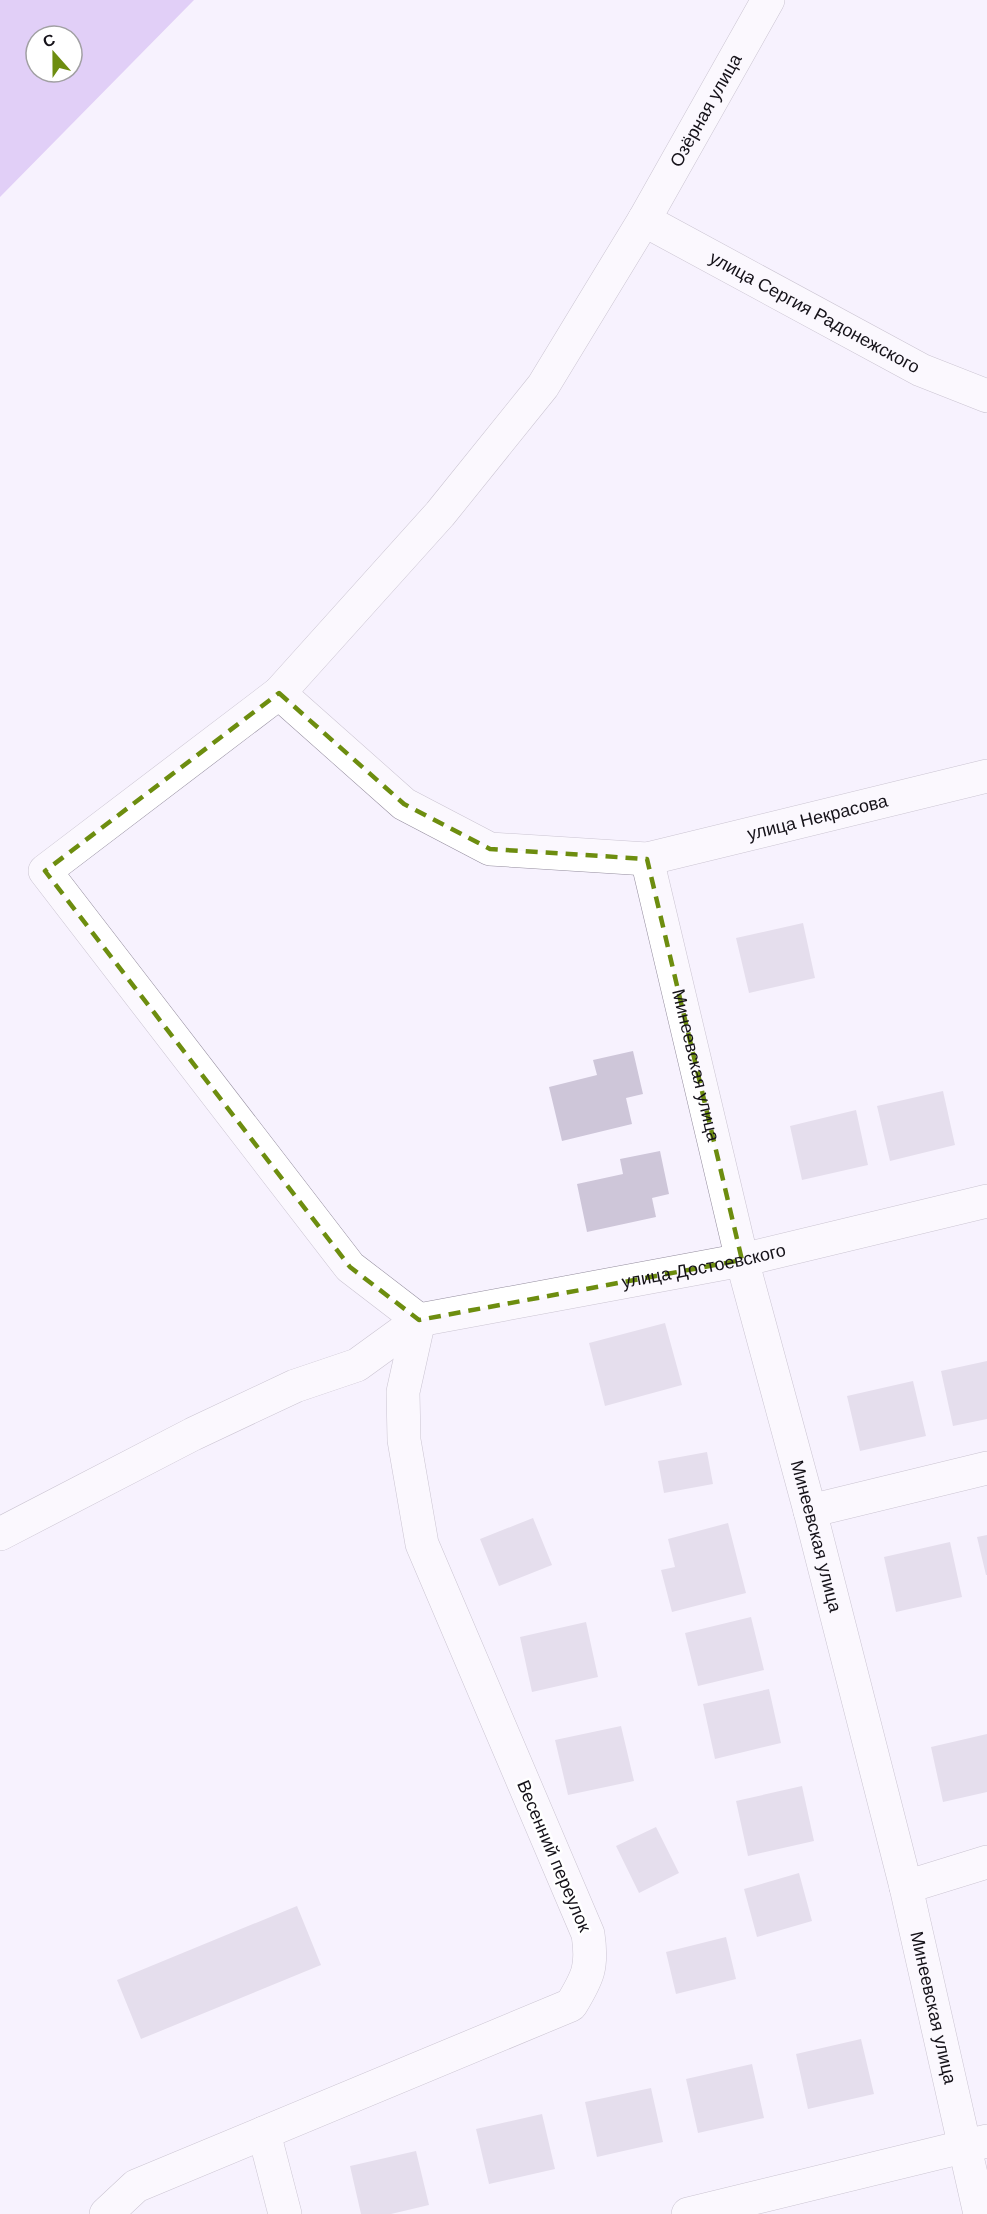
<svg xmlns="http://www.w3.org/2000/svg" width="987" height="2214" viewBox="0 0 987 2214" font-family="Helvetica,sans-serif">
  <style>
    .forest { fill: #c6a5ef; fill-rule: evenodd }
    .building { fill: #cec6d9 }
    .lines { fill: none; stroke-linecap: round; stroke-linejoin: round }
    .minor-casing { stroke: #948d9e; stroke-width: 34 }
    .minor { stroke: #fff; stroke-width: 33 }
    .marked { fill: none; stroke: #6d8d0f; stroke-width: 4.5; stroke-dasharray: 12 8; stroke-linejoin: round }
    .labels { text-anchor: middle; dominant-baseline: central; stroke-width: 5; stroke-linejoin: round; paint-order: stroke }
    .street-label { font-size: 18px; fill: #151219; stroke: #fff }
  </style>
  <rect width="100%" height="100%" fill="#f7f2fe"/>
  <!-- forest -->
  <path class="forest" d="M0 0H194L0 197ZM36 36H72V72H36Z"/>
  <!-- building -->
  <path class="building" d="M803 923 815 978 749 993 736 938Z
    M633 1051 643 1094 626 1098 632 1124 562 1141 549 1087 597 1075 593 1060Z
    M943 1091 955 1145 890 1161 877 1106Z
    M856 1110 868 1165 802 1180 790 1126Z
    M660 1151 669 1194 652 1198 656 1217 587 1232 577 1184 623 1174 620 1159Z
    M665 1323 682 1385 605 1406 589 1343Z
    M987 1361V1419L953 1426 941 1371Z
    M913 1381 926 1436 860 1451 847 1396Z
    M707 1452 713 1484 664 1493 658 1461Z
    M533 1518 552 1565 499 1586 480 1539Z
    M728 1523 746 1593 672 1612 661 1570 675 1567 668 1539Z
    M987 1535V1575H986L977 1537Z
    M950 1542 962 1597 896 1612 884 1557Z
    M751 1617 764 1670 698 1686 685 1633Z
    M586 1622 598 1677 532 1692 520 1637Z
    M769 1689 781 1743 715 1759 703 1704Z
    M621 1726 634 1781 568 1795 555 1740Z
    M987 1734V1792L943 1802 931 1747Z
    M802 1786 814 1841 748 1856 736 1801Z
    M656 1827 679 1873 639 1893 616 1846Z
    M799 1873 812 1921 757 1937 744 1889Z
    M297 1906 321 1965 141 2039 117 1980Z
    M726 1937 736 1979 676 1994 666 1952Z
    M861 2039 874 2094 808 2109 796 2054Z
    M752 2064 764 2118 698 2133 686 2079Z
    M651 2088 663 2142 597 2157 585 2102Z
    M542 2114 555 2169 489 2184 476 2129Z
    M416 2151 429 2205 391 2214H361L350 2166Z"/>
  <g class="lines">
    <!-- minor casing -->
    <g class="minor-casing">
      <g id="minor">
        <path id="s1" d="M644 220 921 370 987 396"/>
        <path id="s2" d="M279 693 404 804 490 849 647 859 987 776"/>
        <path id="s3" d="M647 859 742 1260 810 1511 906 1887 980 2214"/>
        <path id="s4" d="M419 1320 350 1267 45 871 279 693 440 514 543 386 644 220 768 0"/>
        <path d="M810 1511 987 1468"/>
        <path id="s5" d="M0 1534 193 1434 295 1386 357 1365 419 1320 742 1260 987 1201"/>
        <path d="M906 1887 987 1862"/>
        <path d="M264 2133 285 2214"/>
        <path d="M106 2214 136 2186 571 2005C588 1977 593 1967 588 1934L422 1544 404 1440 403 1392 419 1320"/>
        <path d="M688 2214 987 2141"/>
      </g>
    </g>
    <!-- minor -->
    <use href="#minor" class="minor"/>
  </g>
  <!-- marked area -->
  <path d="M0 0H987V2214H0ZM279 693 404 804 490 849 647 859 742 1260 419 1320 350 1267 45 871Z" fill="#f7f2fe" fill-opacity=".55" fill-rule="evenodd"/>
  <path class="marked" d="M279 693 404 804 490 849 647 859 742 1260 419 1320 350 1267 45 871Z"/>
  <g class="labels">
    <!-- street labels -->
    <g class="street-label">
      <text stroke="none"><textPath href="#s4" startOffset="1606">Озёрная улица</textPath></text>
      <text stroke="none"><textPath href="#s1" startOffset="194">улица Сергия Радонежского</textPath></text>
      <text stroke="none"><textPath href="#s2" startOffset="597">улица Некрасова</textPath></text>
      <text stroke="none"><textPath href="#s3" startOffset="212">Минеевская улица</textPath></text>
      <text stroke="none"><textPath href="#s5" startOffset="762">улица Достоевского</textPath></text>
      <text stroke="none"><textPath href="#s3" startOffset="698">Минеевская улица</textPath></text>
      <text transform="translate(554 1856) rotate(67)">Весенний переулок</text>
      <text stroke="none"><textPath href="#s3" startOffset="1184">Минеевская улица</textPath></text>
    </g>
  </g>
  <!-- north arrow -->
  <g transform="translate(54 54) rotate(339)"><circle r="28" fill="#ffffff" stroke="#a1a0a3" stroke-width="1.5"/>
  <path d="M0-4.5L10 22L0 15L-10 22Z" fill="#6d8d0f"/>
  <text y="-9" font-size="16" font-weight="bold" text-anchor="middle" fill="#151219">С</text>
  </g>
</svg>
